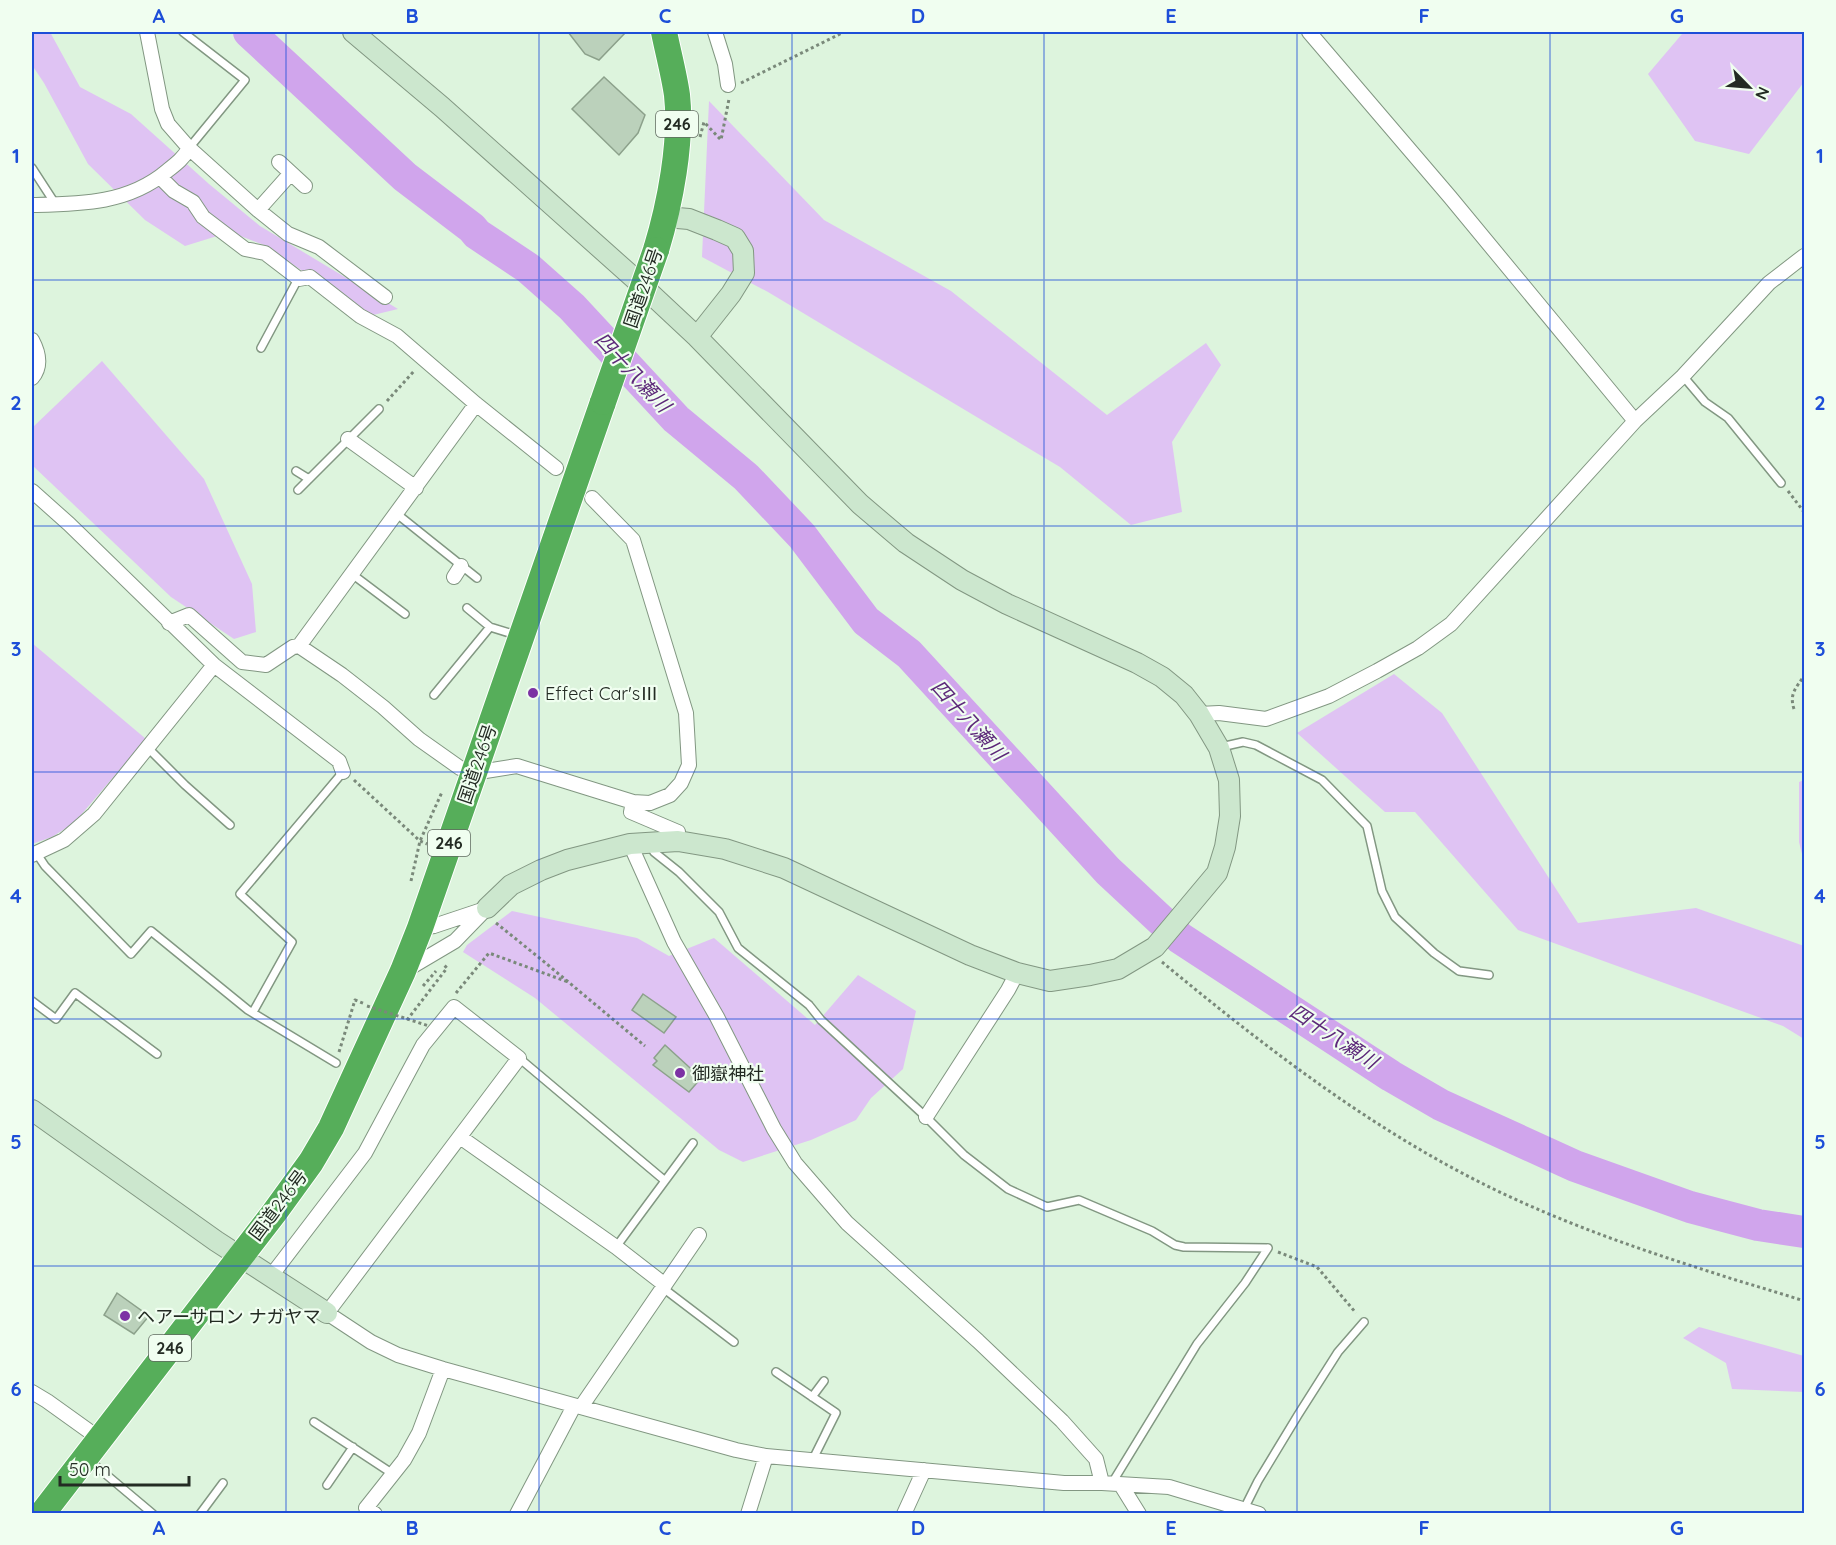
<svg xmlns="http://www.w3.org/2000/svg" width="1836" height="1545" viewBox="0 0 1836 1545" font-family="Quicksand,'Noto Sans JP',sans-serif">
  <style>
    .green { fill: #dfc3f3 }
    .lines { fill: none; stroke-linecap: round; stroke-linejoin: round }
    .river { stroke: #d0a5ec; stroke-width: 32 }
    .building { fill: #bbd1bb; stroke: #8ca18b; stroke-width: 1.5 }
    .lane-casing { stroke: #829782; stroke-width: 10 }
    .street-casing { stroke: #829782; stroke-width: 16 }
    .secondary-casing { stroke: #829782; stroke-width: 22 }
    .highway-casing { stroke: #fff; stroke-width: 28 }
    .path { stroke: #7a897a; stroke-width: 3; stroke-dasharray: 3 3; stroke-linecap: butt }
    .lane { stroke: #fff; stroke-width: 7 }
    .street { stroke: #fff; stroke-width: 14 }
    .secondary { stroke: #cce7ce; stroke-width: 20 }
    .highway { stroke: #56ae5a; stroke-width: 26 }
    .highway-bridge-casing { stroke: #fff; stroke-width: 28; stroke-linecap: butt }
    .path-bridge { stroke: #7a897a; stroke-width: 3; stroke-dasharray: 3 3; stroke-linecap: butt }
    .highway-bridge { stroke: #56ae5a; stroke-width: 26 }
    .grid { fill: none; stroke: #1d4ed8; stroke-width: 1.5; stroke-opacity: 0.55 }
    .poi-dot { fill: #7c32a4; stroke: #f0fef0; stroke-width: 2 }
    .labels { text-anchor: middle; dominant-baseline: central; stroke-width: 4.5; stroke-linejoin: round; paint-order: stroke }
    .shield { fill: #f0fef0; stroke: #606a60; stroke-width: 1.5 }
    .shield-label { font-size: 16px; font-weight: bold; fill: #232b23 }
    .street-label { font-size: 18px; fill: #232b23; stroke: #f0fef0 }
    .poi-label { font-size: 18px; fill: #232b23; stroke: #f0fef0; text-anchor: start }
    .water-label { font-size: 20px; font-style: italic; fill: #5d297a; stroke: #f0fef0 }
    .neatline { fill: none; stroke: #1d4ed8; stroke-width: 2 }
    .grid-label { font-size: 20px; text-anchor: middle; font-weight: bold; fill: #1d4ed8 }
  </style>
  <rect width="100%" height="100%" fill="#ddf4dd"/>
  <!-- green -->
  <path class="green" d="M32 32H50L80 87 131 114 209 184 260 226 398 309 369 316 264 245 230 232 185 246 145 220 88 164 44 83 32 65Z
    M1679 32H1804V82L1749 154 1695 141 1648 74 1682 34Z
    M709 101 824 220 951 291 1107 415 1206 343 1221 365 1172 442 1182 512 1131 525 1060 467 768 292 702 257Z
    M102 361 204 479 252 584 256 632 234 639 171 597 32 465V428Z
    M32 643 146 739 74 823 52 837 32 844Z
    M1394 674 1442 713 1578 923 1696 908 1804 946V1039L1783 1026 1518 930 1415 812H1385L1297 733Z
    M1804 780V862L1799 842V782Z
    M512 911 637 938 669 956 714 938 815 1025 858 975 916 1011 903 1069 871 1098 856 1120 811 1140 743 1162 719 1150 535 998 463 952 467 945Z
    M1699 1327 1804 1356V1392L1732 1389 1726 1363 1683 1338Z"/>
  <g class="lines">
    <!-- river -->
    <path class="river" d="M249 32 405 177 472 228 477 234 528 268 572 307 676 419 746 477 802 536 866 621 909 654 1108 871 1180 938 1391 1076 1441 1105 1575 1166 1690 1207 1758 1225 1804 1232"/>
  </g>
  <!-- building -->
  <path class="building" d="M568 32H626L599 60 585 54Z
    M604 77 645 115 638 133 619 155 572 109Z
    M643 994 676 1017 664 1033 632 1010Z
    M665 1045 701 1078 689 1092 653 1065 657 1061 654 1058Z
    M117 1293 149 1316 134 1334 104 1315Z"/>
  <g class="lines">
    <!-- lane casing -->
    <g class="lane-casing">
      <path id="lane" d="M183 32 245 80 189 148
        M32 168 56 205
        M261 348 298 279
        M1683 376 1705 402 1728 418 1781 483
        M296 471 309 479
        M298 490 379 409
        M397 514 477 578
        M352 574 405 614
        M467 608 490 627 516 635
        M434 695 490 627
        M1221 747 1243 742 1256 745 1322 780 1367 826 1382 891 1395 917 1434 953 1459 971 1489 975
        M148 748 185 785 230 825
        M650 845 654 852 679 872 719 912 738 948 809 1005 821 1020 926 1117 964 1155 1008 1189 1047 1207 1079 1200 1152 1231 1175 1245 1184 1247 1268 1248
        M37 854 45 866 131 954 151 931 248 1010 336 1063
        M32 1001 56 1019 75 993 157 1054
        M253 1012 292 942 240 894 343 772
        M519 1058 664 1180
        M616 1247 693 1143
        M663 1288 734 1342
        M776 1372 836 1413 812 1461
        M812 1397 824 1381
        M314 1422 393 1474
        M90 1461 153 1514
        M1112 1483 1197 1344 1245 1283 1268 1248
        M327 1485 353 1447
        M1244 1509 1258 1481 1298 1415 1338 1352 1364 1322
        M200 1514 223 1483"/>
    </g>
    <!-- street casing -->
    <g class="street-casing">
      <path id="street" d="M147 32 162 109 168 124 189 148 258 210 288 234 319 247 385 297
        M715 32 725 64 728 85
        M1309 32 1450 197 1635 421
        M279 162 305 186
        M160 177 174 191 193 202 203 217 245 249 265 253 299 279 310 277 360 316 397 336 476 404 556 468
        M32 205C80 204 128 204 167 171 176 164 184 158 189 148
        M258 210 291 173
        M32 340C39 353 42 366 32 378
        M348 439 416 488
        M32 491 69 524 214 665 339 761 343 772
        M454 577 461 566
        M169 623 189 615 242 662 266 665 293 647 299 646 476 404
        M299 646 342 675 383 707 419 739 460 768 473 773 517 766 633 802 650 803 670 795 681 783 689 765 686 713 633 540 592 498
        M1199 714 1219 713 1266 719 1329 696 1377 671 1418 648 1451 624 1635 421 1683 376 1769 283 1804 256
        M633 802 631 812 678 832V841
        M630 844 674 942 717 1017 774 1129 795 1163 847 1223 978 1341 1062 1421 1096 1459 1102 1483
        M32 855 64 840 94 814 214 665
        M420 928 434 926 485 909
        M406 970 455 941 487 908
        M926 1117 1008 990 1017 973
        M460 1137 616 1247 665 1285
        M271 1276 365 1153 423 1045 454 1007 519 1058 327 1313 371 1342 398 1355 443 1369 736 1450 766 1456 1064 1483H1102L1169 1487 1259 1514
        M32 1392 47 1401 100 1439
        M581 1407 699 1235
        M1121 1485 1139 1514
        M375 1514 366 1508 404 1460 419 1433 443 1369
        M517 1514 574 1406
        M748 1514 766 1456
        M904 1514 924 1470"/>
    </g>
    <!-- secondary casing -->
    <g class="secondary-casing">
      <path id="secondary" d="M353 32 442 107 636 280 697 337 860 504 906 543 962 580 1007 604 1137 663 1162 677 1184 695 1199 714 1219 748 1229 780 1230 816 1225 847 1217 873 1155 947 1118 969 1090 975 1050 981 1017 973 970 955 784 868 725 849 678 841 630 844 567 860 541 870 511 885 487 908
        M666 217 689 219 717 230 735 238 743 251 744 273 731 294 697 337
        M32 1110 216 1241 327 1313"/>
    </g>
    <!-- highway casing -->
    <g class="highway-casing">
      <path id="highway" d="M656 250C670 204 682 142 677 95 674 74 668 52 664 32
        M42 1514 274 1213 311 1162 331 1128 403 971 420 928 603 402"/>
    </g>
    <!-- path -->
    <path class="path" d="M741 83 844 32
      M700 137 704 122 721 140 729 99
      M387 401 415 370
      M1788 491 1804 512
      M1794 709C1789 694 1796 688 1804 676
      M354 780 420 841 427 844
      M411 881 420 841 442 792
      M496 923 542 960 645 1046
      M1162 962C1277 1057 1397 1149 1535 1208 1592 1233 1654 1254 1714 1273 1744 1283 1774 1291 1804 1301
      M423 986 436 971
      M456 993 489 953 568 982
      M407 1020 447 968 444 965
      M339 1052 355 1000 365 1004
      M1278 1252 1317 1267 1356 1313"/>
    <!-- lane -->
    <use href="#lane" class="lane"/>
    <!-- street -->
    <use href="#street" class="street"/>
    <!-- secondary -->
    <use href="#secondary" class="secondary"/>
    <!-- highway -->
    <use href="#highway" class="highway"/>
    <!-- highway-bridge casing -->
    <g class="highway-bridge-casing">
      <path id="highway-bridge" d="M603 402 656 250"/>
    </g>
    <!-- path-bridge -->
    <path class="path-bridge" d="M367 1006 429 1026"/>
    <!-- highway-bridge -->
    <use href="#highway-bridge" class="highway-bridge"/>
  </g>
  <!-- grid -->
  <path class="grid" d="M286 32V1514M539 32V1514M792 32V1514M1044 32V1514M1297 32V1514M1550 32V1514M32 280H1804M32 526H1804M32 772H1804M32 1019H1804M32 1266H1804"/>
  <!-- markers -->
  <g class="poi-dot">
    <circle cx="533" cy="693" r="6"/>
    <circle cx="680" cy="1073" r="6"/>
    <circle cx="125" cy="1316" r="6"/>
  </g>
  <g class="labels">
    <!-- shield labels -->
    <g class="shield">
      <rect x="656" y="111" width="42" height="26" rx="4.5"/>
      <rect x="428" y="830" width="42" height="26" rx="4.5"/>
      <rect x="149" y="1335" width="42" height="26" rx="4.5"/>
    </g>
    <g class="shield-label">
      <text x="677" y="124">246</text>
      <text x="449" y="843">246</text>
      <text x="170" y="1348">246</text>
    </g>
    <!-- street labels -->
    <g class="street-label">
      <text transform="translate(643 288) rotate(-71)">国道246号</text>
      <text transform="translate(477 764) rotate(-71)">国道246号</text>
      <text transform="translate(278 1205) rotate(-53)">国道246号</text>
    </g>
    <!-- poi labels -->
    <g class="poi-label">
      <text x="545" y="693">Effect Car'sⅢ</text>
      <text x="692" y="1073">御嶽神社</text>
      <text x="137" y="1316">ヘアーサロン ナガヤマ</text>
    </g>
    <!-- water labels -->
    <g class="water-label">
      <text transform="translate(633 372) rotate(47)">四十八瀬川</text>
      <text transform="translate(969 720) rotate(48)">四十八瀬川</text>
      <text transform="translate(1334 1036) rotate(33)">四十八瀬川</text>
    </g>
  </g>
  <!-- border -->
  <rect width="1836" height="1545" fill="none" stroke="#f0fef0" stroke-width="66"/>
  <!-- north arrow -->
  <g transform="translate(1749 87) rotate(115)" stroke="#f0fef0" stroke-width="4.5" paint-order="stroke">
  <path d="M0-4.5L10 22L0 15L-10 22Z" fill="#232b23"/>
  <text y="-9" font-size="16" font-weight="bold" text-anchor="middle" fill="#232b23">N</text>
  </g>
  <!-- scale -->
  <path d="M60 1476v9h129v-9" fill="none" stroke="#232b23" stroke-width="3"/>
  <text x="69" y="1476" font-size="18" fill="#232b23" stroke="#f0fef0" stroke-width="4.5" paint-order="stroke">50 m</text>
  <rect x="33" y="33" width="1770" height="1479" class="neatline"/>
  <g class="grid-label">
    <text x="159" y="23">A</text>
    <text x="412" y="23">B</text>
    <text x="665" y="23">C</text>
    <text x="918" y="23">D</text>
    <text x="1171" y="23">E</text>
    <text x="1424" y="23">F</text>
    <text x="1677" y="23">G</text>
    <text x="16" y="163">1</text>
    <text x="1820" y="163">1</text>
    <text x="16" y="410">2</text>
    <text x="1820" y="410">2</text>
    <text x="16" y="656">3</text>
    <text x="1820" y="656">3</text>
    <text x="16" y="903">4</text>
    <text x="1820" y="903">4</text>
    <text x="16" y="1149">5</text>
    <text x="1820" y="1149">5</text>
    <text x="16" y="1396">6</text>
    <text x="1820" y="1396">6</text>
    <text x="159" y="1535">A</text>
    <text x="412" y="1535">B</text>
    <text x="665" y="1535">C</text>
    <text x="918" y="1535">D</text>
    <text x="1171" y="1535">E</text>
    <text x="1424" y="1535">F</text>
    <text x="1677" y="1535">G</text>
  </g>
</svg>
